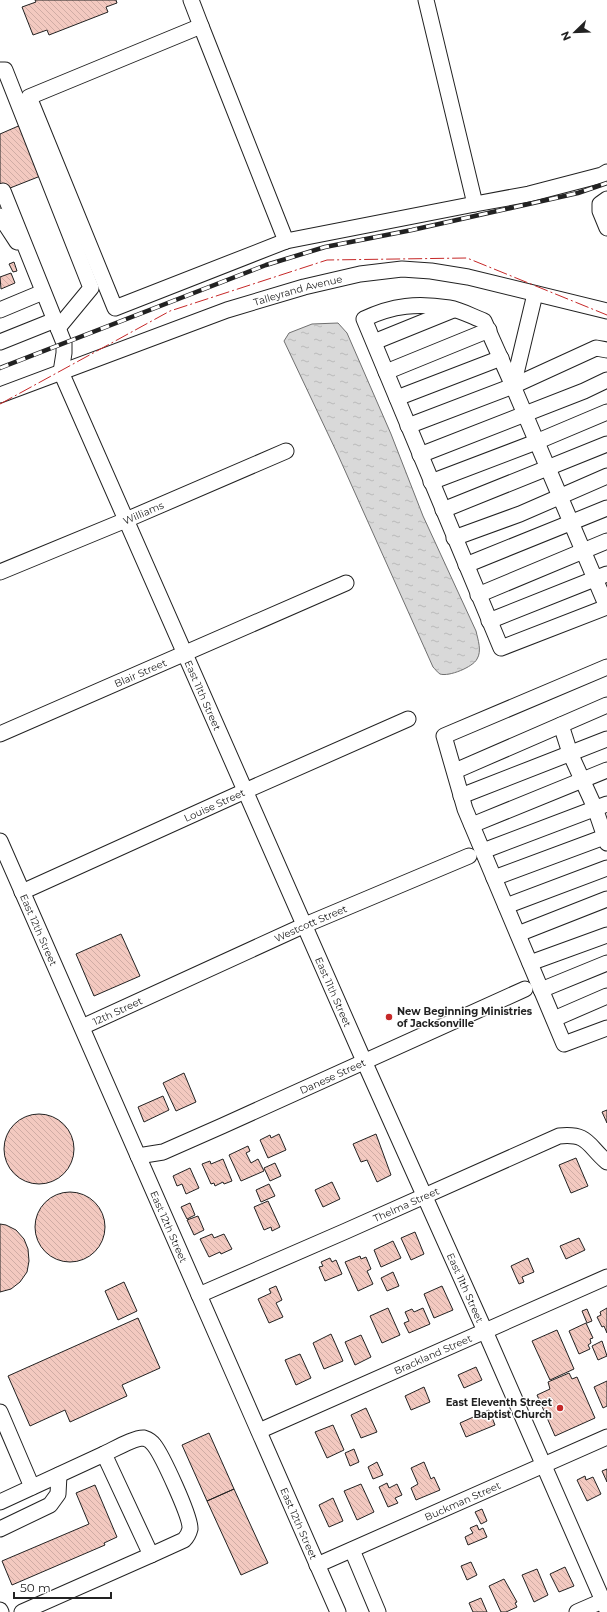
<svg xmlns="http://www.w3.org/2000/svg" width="607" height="1612" viewBox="0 0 607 1612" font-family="Montserrat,sans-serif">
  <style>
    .water { fill: url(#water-ripples); stroke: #6f6f6f }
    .building { fill: url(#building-back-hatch); stroke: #222 }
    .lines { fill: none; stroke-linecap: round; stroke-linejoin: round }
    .minor-casing { stroke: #222; stroke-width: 17 }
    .minor { stroke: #fff; stroke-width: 15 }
    .rail-casing { stroke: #222; stroke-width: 4.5 }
    .rail { stroke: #fff; stroke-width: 3; stroke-dasharray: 9; stroke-linecap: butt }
    .power { stroke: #c62828; stroke-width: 1; stroke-dasharray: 14 3 2 3; stroke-linecap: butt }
    .poi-dot { fill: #c62828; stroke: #fff; stroke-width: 1.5 }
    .labels { text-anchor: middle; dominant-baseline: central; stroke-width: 3; stroke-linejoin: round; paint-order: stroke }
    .street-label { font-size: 10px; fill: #222; stroke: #fff }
    .poi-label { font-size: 10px; font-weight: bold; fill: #222; stroke: #fff; text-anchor: start }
  </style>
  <defs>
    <pattern id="water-ripples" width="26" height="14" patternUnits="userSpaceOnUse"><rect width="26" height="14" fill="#d9d9d9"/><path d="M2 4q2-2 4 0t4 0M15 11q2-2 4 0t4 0" fill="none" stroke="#bababa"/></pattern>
    <pattern id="building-back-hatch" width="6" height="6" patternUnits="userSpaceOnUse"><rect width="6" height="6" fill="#f3c9c0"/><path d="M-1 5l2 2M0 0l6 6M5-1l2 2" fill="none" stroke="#d0aca5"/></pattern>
  </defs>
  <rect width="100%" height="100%" fill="#fff"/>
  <!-- water -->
  <path class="water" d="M338 323 347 333 391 434 423 516 476 631C478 640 482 651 477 659 473 667 449 677 440 674 438 673 435 669 433 667L338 455 284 341 289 333 312 324Z"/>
  <!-- building -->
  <path class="building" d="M35 0H116L117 3 106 7 108 12 49 35 47 30 33 35 22 7 36 2Z
    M23 124 43 175 0 192V134Z
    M14 262 17 271 13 272 9 264Z
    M11 273 15 283 1 289 0 277Z
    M121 934 140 976 94 996 76 954Z
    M184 1073 196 1102 176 1111 163 1083Z
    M163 1096 169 1110 144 1122 138 1107Z
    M607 1110V1123L602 1112Z
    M4 1149a35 35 0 1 1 70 0a35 35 0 1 1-70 0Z
    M279 1134 286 1150 268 1158 260 1140 270 1135 271 1138Z
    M376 1134 391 1175 377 1182 367 1160 361 1162 353 1144Z
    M248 1146 250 1151 246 1153 251 1163 258 1159 264 1171 241 1181 229 1155Z
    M576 1158 588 1186 571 1193 559 1165Z
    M223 1159 232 1181 224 1184 223 1182 215 1186 214 1183 211 1184 202 1164 210 1161 211 1164Z
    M275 1163 281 1176 270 1181 264 1168Z
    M190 1168 199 1188 186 1194 182 1184 177 1186 173 1176Z
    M332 1182 340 1199 323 1207 315 1190Z
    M269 1184 275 1196 261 1202 256 1190Z
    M35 1227a35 35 0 1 1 70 0a35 35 0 1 1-70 0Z
    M268 1201 280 1227 272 1231 271 1227 264 1230 254 1207Z
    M190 1203 195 1215 187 1219 181 1207Z
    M198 1216 204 1230 194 1235 187 1220Z
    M0 1224 6 1225 16 1230 24 1239 28 1249 29 1261 27 1272 20 1282 11 1289 0 1292Z
    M415 1232 424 1254 411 1260 401 1238Z
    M212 1234 214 1238 224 1234 232 1249 221 1254 220 1252 209 1257 200 1239Z
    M579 1238 585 1250 566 1259 560 1246Z
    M393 1241 401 1258 381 1267 374 1250Z
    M360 1256 361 1259 366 1257 371 1269 367 1271 373 1284 358 1291 345 1262Z
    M330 1258 332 1262 336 1260 342 1274 325 1281 319 1267 323 1266 321 1262Z
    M528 1258 534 1272 522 1277 524 1282 519 1284 511 1266Z
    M393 1272 399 1286 387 1291 381 1278Z
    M124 1282 137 1311 118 1320 105 1291Z
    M276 1286 282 1300 276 1303 283 1317 269 1323 258 1299 271 1293 269 1289Z
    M442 1286 453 1310 434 1318 424 1294Z
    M388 1308 400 1335 382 1343 370 1316Z
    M423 1308 430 1324 409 1333 404 1323 409 1321 405 1312 412 1309 414 1312Z
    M607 1308V1333L604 1326 602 1327 597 1317 601 1315 600 1312Z
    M587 1309 592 1321 587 1323 582 1311Z
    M138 1318 160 1368 122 1385 127 1396 70 1422 65 1410 30 1426 8 1376Z
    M586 1323 593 1338 590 1339 591 1343 588 1345 590 1349 579 1354 569 1331Z
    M557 1330 574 1369 550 1380 532 1341Z
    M331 1334 343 1361 324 1369 313 1343Z
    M361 1335 371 1357 355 1365 345 1342Z
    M602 1341 607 1356 598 1360 592 1346Z
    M300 1354 311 1378 296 1385 285 1360Z
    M476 1367 482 1380 464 1388 458 1375Z
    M569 1373 572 1379 577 1377 595 1418 555 1436 537 1395 550 1389 548 1382Z
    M607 1381V1406L603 1408 594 1387Z
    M424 1387 430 1402 411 1410 405 1396Z
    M366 1408 377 1432 361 1438 351 1415Z
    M489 1410 495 1425 466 1437 460 1423Z
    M333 1425 344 1450 327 1458 315 1432Z
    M209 1433 234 1489 207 1501 182 1445Z
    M354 1449 359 1462 350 1466 345 1453Z
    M377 1462 383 1475 373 1479 368 1467Z
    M424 1462 431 1479 434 1477 440 1490 416 1500 411 1488 418 1484 411 1468Z
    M607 1469V1482L602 1471Z
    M585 1476 586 1480 593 1477 601 1494 587 1501 577 1480Z
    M387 1483 389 1488 397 1484 402 1495 395 1498 398 1503 388 1507 379 1487Z
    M361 1484 374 1512 357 1520 344 1491Z
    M95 1485 117 1537 104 1543 105 1545 12 1585 2 1561 89 1524 76 1493Z
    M234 1489 268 1563 241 1575 207 1501Z
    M333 1498 343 1521 329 1527 319 1505Z
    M482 1509 487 1521 481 1524 475 1512Z
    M477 1525 479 1530 483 1528 487 1537 468 1545 465 1537 473 1533 470 1528Z
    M471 1562 477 1575 467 1580 461 1566Z
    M565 1567 574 1586 559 1592 550 1574Z
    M537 1569 548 1595 534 1602 522 1575Z
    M504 1579 517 1602 515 1603 517 1607 506 1612H501L489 1586Z
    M481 1598 487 1612H473L469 1603Z"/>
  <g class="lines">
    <!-- minor casing -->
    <g class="minor-casing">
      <g id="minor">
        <path d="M191 0 201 26 29 97 115 308 286 241 475 204 426 0"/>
        <path d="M201 26 286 241"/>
        <path d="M0 70H5L91 288 58 328"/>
        <path d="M3 191 64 343V353L61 372"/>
        <path d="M607 199 600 204V211L607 228"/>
        <path d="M475 204 529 194 602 175 607 172"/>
        <path d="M0 216 17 242"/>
        <path d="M535 294 513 386 607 607"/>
        <path d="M0 310 43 292"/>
        <path d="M0 342 55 320"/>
        <path d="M374 342 453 310"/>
        <path id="s1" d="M61 372 364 1061 485 1331 607 1610"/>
        <path d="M386 372 489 330"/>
        <path d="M513 386 484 321C473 317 461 310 449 308 418 303 393 305 364 319L501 648 607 607"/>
        <path id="s2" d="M0 395 227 310 304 287 360 274 402 269 431 271 468 277 607 311"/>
        <path d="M397 398 501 358"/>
        <path d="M408 426 513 386 596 348 607 350"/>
        <path d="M420 455 584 391 607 380"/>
        <path d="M431 482 536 442 607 412"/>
        <path d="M443 510 607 444"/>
        <path d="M454 538 520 514 607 476"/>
        <path d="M466 565 607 508"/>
        <path id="s3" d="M0 572 126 520 286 451"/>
        <path d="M478 595 607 541"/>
        <path d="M489 621 607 574"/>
        <path d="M607 667 444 736 465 809 564 1044 607 1028"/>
        <path d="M561 725 570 753 595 808 607 843"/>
        <path id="s4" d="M0 734 346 583"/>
        <path d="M455 771 607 705"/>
        <path d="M461 796 607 739"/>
        <path d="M472 825 607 770"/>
        <path id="s5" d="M0 841 338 1612"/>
        <path d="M483 851 607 804"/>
        <path d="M494 878 607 836"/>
        <path id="s6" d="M22 892 245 791 408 719"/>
        <path d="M506 906 607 868"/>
        <path d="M518 934 607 899"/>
        <path d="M530 963 607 935"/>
        <path d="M541 990 607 963"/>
        <path d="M554 1019 607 996"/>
        <path id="s7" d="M82 1027 305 925 469 856"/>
        <path id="s8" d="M138 1156 163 1152 222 1126 525 989"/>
        <path id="s9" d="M199 1295 346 1231 559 1136C589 1133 587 1145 607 1162"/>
        <path d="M0 1412 32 1487"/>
        <path id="s10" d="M259 1431 607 1277"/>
        <path d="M104 1454C113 1450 135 1437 144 1438 147 1439 152 1442 154 1445 162 1455 191 1517 190 1529 189 1533 187 1537 184 1540L151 1555"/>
        <path d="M0 1502 104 1454 151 1555 22 1612"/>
        <path d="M0 1529 50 1505 58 1494 59 1475"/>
        <path d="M352 1550 378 1612"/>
        <path id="s11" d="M317 1565 607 1437"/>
        <path d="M0 1610 1 1612"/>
        <path d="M577 1612 607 1599"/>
      </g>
    </g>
    <!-- minor -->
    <use href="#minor" class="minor"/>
    <!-- rail casing -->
    <g class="rail-casing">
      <path id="rail" d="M0 368 266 265 325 247 412 230 578 193 607 183"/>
    </g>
    <!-- rail -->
    <use href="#rail" class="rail"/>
    <!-- power -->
    <path class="power" d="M0 404 170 311 327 260 467 258 607 315"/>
  </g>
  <!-- markers -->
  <g class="poi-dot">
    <circle cx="389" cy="1017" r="4"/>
    <circle cx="560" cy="1408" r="4"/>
  </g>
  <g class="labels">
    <!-- street labels -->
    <g class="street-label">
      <text stroke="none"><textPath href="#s2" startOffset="316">Talleyrand Avenue</textPath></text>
      <text stroke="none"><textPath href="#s3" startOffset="155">Williams</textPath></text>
      <text stroke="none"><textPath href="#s4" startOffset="153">Blair Street</textPath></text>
      <text stroke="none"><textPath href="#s1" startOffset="353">East 11th Street</textPath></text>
      <text stroke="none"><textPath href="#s6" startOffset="211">Louise Street</textPath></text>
      <text stroke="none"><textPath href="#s7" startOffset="251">Westcott Street</textPath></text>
      <text stroke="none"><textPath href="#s5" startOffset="97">East 12th Street</textPath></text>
      <text stroke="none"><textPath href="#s1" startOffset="677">East 11th Street</textPath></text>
      <text stroke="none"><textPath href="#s7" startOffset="39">12th Street</textPath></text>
      <text stroke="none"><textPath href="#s8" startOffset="211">Danese Street</textPath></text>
      <text stroke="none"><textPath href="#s9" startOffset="226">Thelma Street</textPath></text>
      <text stroke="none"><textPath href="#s5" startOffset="421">East 12th Street</textPath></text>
      <text stroke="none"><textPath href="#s1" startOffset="1001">East 11th Street</textPath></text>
      <text stroke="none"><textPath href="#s10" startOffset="190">Brackland Street</textPath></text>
      <text stroke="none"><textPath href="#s11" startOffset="159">Buckman Street</textPath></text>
      <text stroke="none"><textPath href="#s5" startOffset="745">East 12th Street</textPath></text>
    </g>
    <!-- poi labels -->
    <g class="poi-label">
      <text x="397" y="1011">New Beginning Ministries<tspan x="397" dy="12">of Jacksonville</tspan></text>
      <text x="552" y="1402" text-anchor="end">East Eleventh Street<tspan x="552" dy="12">Baptist Church</tspan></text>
    </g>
  </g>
  <!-- north arrow -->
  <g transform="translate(575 32) rotate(247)" stroke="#ffffff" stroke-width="3" paint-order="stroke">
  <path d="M0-3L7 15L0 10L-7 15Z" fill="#222222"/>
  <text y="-6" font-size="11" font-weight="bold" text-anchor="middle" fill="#222222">N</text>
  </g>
  <!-- scale -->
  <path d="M14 1592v6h97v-6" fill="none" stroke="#222222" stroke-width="2"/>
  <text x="20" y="1592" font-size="12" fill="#222222" stroke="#ffffff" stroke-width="3" paint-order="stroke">50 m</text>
</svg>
